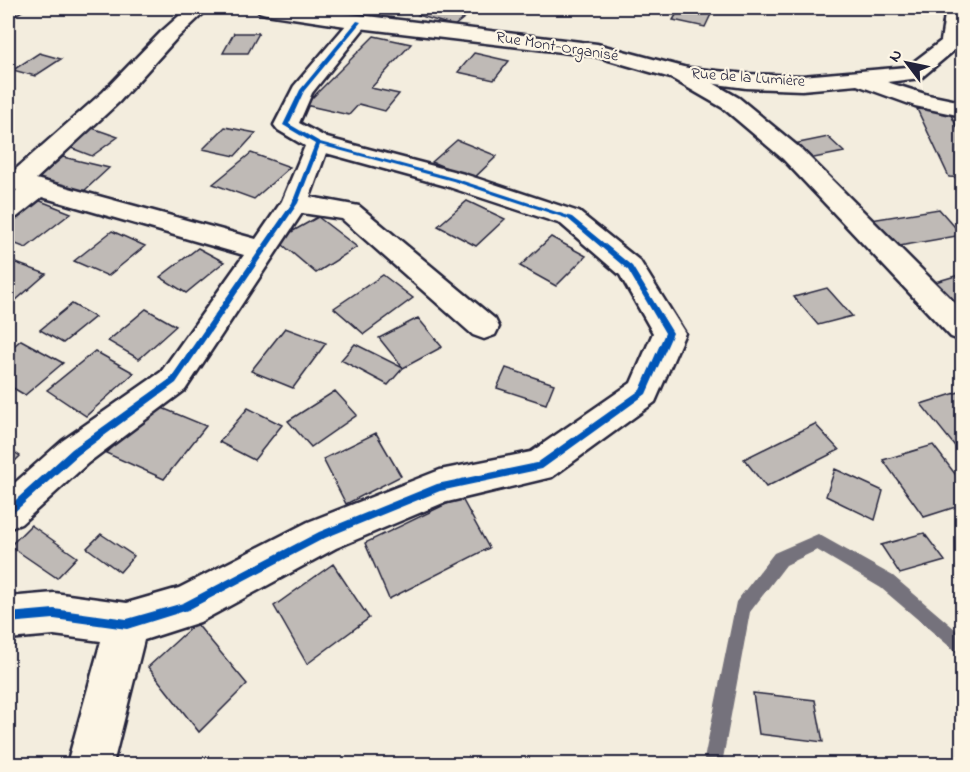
<svg xmlns="http://www.w3.org/2000/svg" width="970" height="772" viewBox="0 0 970 772" font-family="'Indie Flower',sans-serif">
  <style>
    .lines { fill: none; stroke-linecap: round; stroke-linejoin: round }
    .stream { fill: #75727b; fill-rule: evenodd }
    .building { fill: #bfbab6; stroke: #22223b; stroke-width: 1.5 }
    .minor-casing { stroke: #22223b; stroke-width: 5 }
    .major-casing { stroke: #22223b; stroke-width: 5 }
    .minor { fill: #fcf5e5; fill-rule: evenodd }
    .major { fill: #fcf5e5; fill-rule: evenodd }
    .cycleway-casing { stroke: #fcf5e5; stroke-width: 3 }
    .cycleway { fill: #0057b8; fill-rule: evenodd }
    .labels { text-anchor: middle; dominant-baseline: central; stroke-width: 4.5; stroke-linejoin: round; paint-order: stroke }
    .far-street-label { font-size: 16px; fill: #22223b; stroke: #fcf5e5 }
  </style>
  <rect width="100%" height="100%" fill="#f3edde"/>
  <filter id="ink" filterUnits="userSpaceOnUse"><feTurbulence type="fractalNoise" baseFrequency=".0167" numOctaves="2"/><feDisplacementMap in="SourceGraphic" scale="12" xChannelSelector="R" yChannelSelector="G"/><feConvolveMatrix kernelMatrix="1 2 1 2 8 2 1 2 1" color-interpolation-filters="sRGB"/></filter>
  <g filter="url(#ink)">
    <g class="lines">
      <!-- stream -->
      <path class="stream" d="M818 534 893 576 962 635V654L956 652 881 588 817 550 786 565 750 612 722 764H703L736 602 774 553Z"/>
    </g>
    <!-- building -->
    <path class="building" d="M8 8H27L11 18 8 17Z
      M429 8H446L469 14 454 26 418 15Z
      M680 8H714L705 27 673 20Z
      M234 33H259L248 53H223Z
      M374 36 411 44 371 88 399 94 385 111 359 104 349 115 305 105Z
      M39 53 61 59 35 76 13 70Z
      M474 53 509 61 494 80 458 72Z
      M917 109 949 111 962 137V178L949 177Z
      M225 127 256 133 235 156 203 149Z
      M92 128 118 137 92 156 66 146Z
      M828 137 844 152 809 159 794 144Z
      M457 140 497 156 473 179 432 162Z
      M251 153 290 167 254 199 213 184Z
      M63 157 109 168 84 191 37 179Z
      M33 198 71 213 26 248 8 241V217Z
      M467 201 505 219 476 246 438 226Z
      M939 209 962 235 894 247 871 220Z
      M318 217 357 247 316 273 277 240Z
      M112 231 145 246 108 276 74 261Z
      M551 237 586 256 556 286 520 266Z
      M198 248 224 262 186 293 160 277Z
      M8 260 46 274 8 307Z
      M962 274V317L932 283Z
      M383 275 413 298 364 334 334 308Z
      M827 288 852 316 818 325 794 297Z
      M72 304 95 317 63 343 40 330Z
      M146 309 176 326 139 359 108 341Z
      M418 318 442 347 403 368 379 338Z
      M285 328 326 343 293 388 251 371Z
      M21 340 63 363 25 395 8 385V351Z
      M355 344 403 368 388 385 341 360Z
      M95 351 134 373 86 416 47 390Z
      M506 368 554 384 546 404 497 388Z
      M335 391 357 415 311 447 288 421Z
      M962 391V449L958 450 921 404Z
      M150 403 206 426 164 479 106 453Z
      M248 408 282 425 254 460 219 442Z
      M815 424 839 450 766 487 744 459Z
      M376 433 401 476 346 504 323 459Z
      M933 445 962 483V505L924 517 883 460Z
      M8 448 20 456 8 468Z
      M835 469 883 491 875 520 826 496Z
      M461 497 489 548 389 599 365 543Z
      M31 525 77 557 57 578 10 546Z
      M924 533 945 561 900 574 881 545Z
      M101 534 134 556 120 572 87 548Z
      M333 564 369 618 307 664 274 606Z
      M196 623 247 684 199 732 148 667Z
      M753 693 815 700 823 742 759 734Z"/>
    <g class="lines">
      <!-- minor casing -->
      <g class="minor-casing">
        <path id="minor" d="M188 8H209L175 40 119 102 36 179 256 239 282 201 305 146 278 130 274 125 294 86 352 18H366L369 22 312 93 299 123 327 138 464 174 579 212 640 261 685 333 655 402 552 477 443 503 336 548 200 622 144 640 113 764H67L101 641 54 635 8 639V597L54 593 127 603 179 588 308 522 440 470 531 452 631 383 653 333 620 275 561 224 446 186 326 153 310 197 359 206 495 319 499 327 495 335 484 339 473 335 342 219 302 213 185 390 88 463 21 524 8 529V489L62 441 161 372 244 255 42 197 17 217 8 220V198L17 190 8 188V176L103 92 161 32Z
          M946 8H962L961 43 958 47 921 78 887 82 928 95 962 102V116L915 106 857 85 802 90 746 88 679 79 671 78 668 73 671 68 679 67 746 74 802 76 907 67 941 41Z"/>
      </g>
      <!-- major casing -->
      <g class="major-casing">
        <path id="major" d="M257 8H301L597 44 687 68 739 98 801 149 962 310V341L951 337 783 159 723 108 671 78 595 56 359 28 266 14 259 12Z"/>
      </g>
      <!-- minor -->
      <use href="#minor" class="minor"/>
      <!-- major -->
      <use href="#major" class="major"/>
      <!-- cycleway casing -->
      <g class="cycleway-casing">
        <path id="cycleway" d="M357 21 361 22 304 91 289 124 320 142 457 179 572 217 632 266 673 333 646 394 542 469 440 491 325 538 188 610 127 629 54 619 8 623V613L54 609 127 619 183 603 319 532 437 484 537 463 640 390 665 333 628 270 568 219 453 181 320 145 298 203 176 383 78 455 11 515 8 516V507L72 449 170 379 292 203 315 144 283 125 300 90Z"/>
      </g>
      <!-- cycleway -->
      <use href="#cycleway" class="cycleway"/>
    </g>
  </g>
  <g class="labels">
    <!-- far-street labels -->
    <g class="far-street-label">
      <text transform="translate(557 47) rotate(9)">Rue Mont-Organisé</text>
      <text transform="translate(748 78) rotate(4)">Rue de la Lumière</text>
    </g>
  </g>
  <!-- margin -->
  <rect width="970" height="772" fill="none" stroke="#fcf5e5" stroke-width="30"/>
  <rect x="15" y="15" width="940" height="742" fill="none" stroke="#22223b" stroke-width="2" filter="url(#ink)"/>
  <!-- north arrow -->
  <g transform="translate(907 63) rotate(302)" stroke="#fcf5e5" stroke-width="4.5" paint-order="stroke">
  <path d="M0-4.5L10 22L0 15L-10 22Z" fill="#22223b"/>
  <text y="-9" font-size="16" font-weight="bold" text-anchor="middle" fill="#22223b">N</text>
  </g>
</svg>
